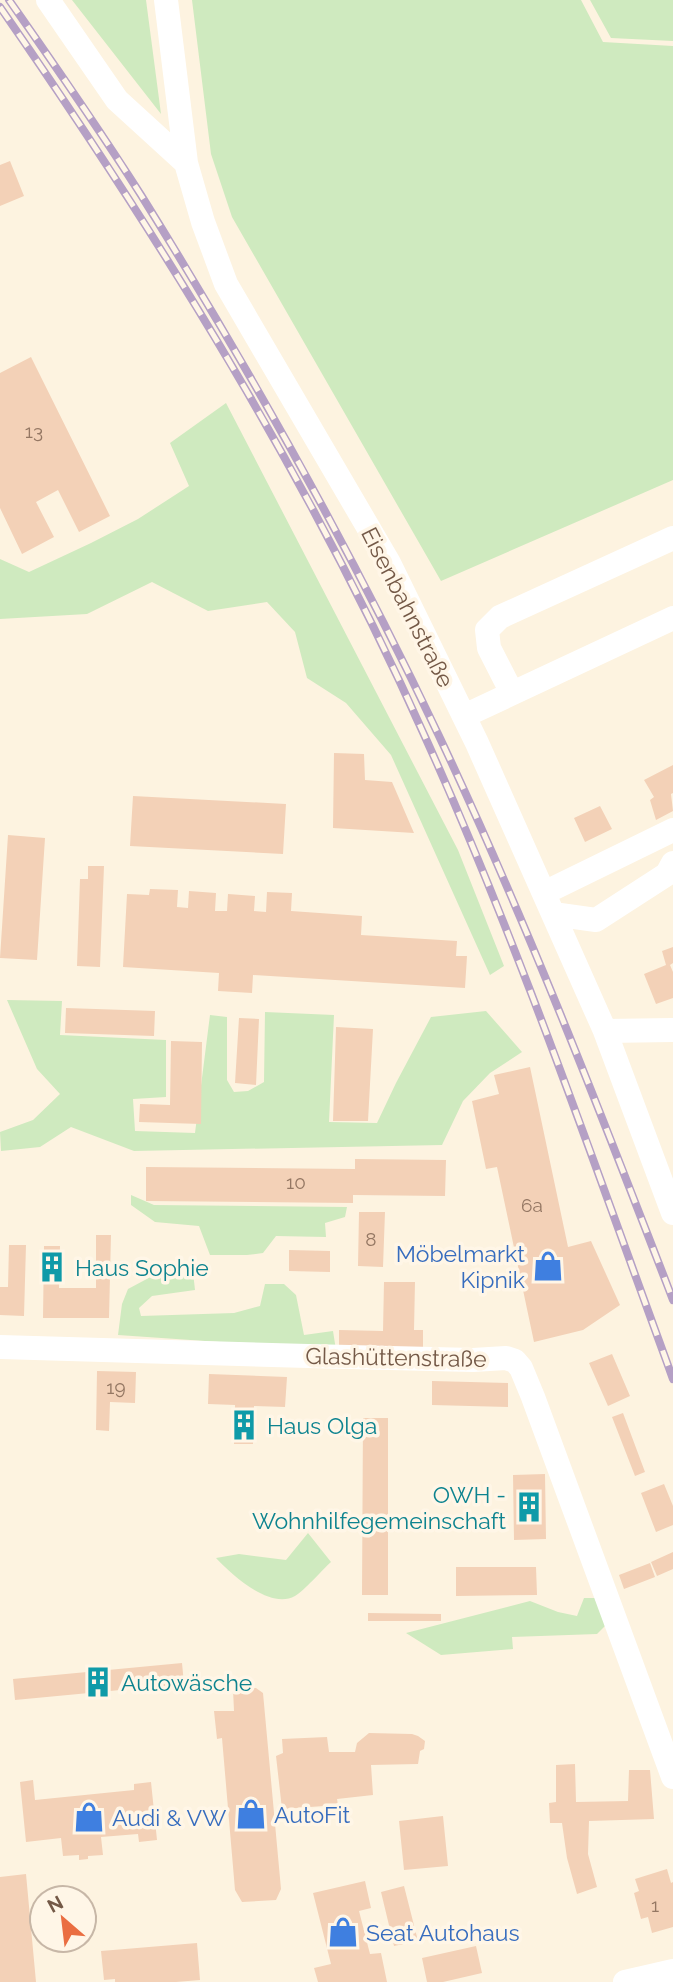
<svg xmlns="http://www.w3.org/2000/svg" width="673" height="1982" viewBox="0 0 673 1982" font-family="Raleway,sans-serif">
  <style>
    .green { fill: #cfeabf }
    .building { fill: #f3d1b7 }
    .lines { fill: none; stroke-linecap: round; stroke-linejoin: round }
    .minor { stroke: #fff; stroke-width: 24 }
    .rail-casing { stroke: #b5a0c5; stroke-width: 8 }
    .rail { stroke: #fff6e7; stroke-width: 5; stroke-dasharray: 16; stroke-linecap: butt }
    .labels { text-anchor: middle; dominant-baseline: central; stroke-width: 7; stroke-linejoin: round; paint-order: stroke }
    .number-label { font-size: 19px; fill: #947763 }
    .street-label { font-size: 23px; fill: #745947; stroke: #fff6e7 }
    .shop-label { font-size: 23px; fill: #366cbe; stroke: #fff6e7; text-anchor: start }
    .culture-label { font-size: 23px; fill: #0d838f; stroke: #fff6e7; text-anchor: start }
  </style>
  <rect width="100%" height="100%" fill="#fdf3e0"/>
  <!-- green -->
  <path class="green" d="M72 0H146L161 114Z
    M192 0H581L603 42 673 46V480L441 581 232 217 211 154Z
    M590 0H673V41L611 38Z
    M226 403 458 850 504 966 490 975 391 755 346 703 307 678 295 632 267 602 208 611 152 582 87 614 0 619V559L29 572 91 543 138 519 189 486 170 443Z
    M7 1000 62 1001 60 1035 166 1040V1097L133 1099 135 1131 195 1133 210 1015 227 1017V1080L234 1092 248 1091 264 1082 265 1012 334 1015 329 1122 377 1123 396 1083 431 1017 486 1011 522 1052 490 1073 463 1101 442 1145 134 1151 71 1127 40 1147 1 1151 0 1132 33 1120 60 1094 37 1069Z
    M131 1195 154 1205 347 1207 345 1217 325 1223 326 1237 276 1236 263 1253 247 1255H210L199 1226 155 1222 131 1205Z
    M193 1272 195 1290 152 1296 139 1308 141 1316 234 1313 260 1306 265 1284H284L296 1295 304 1335 333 1331 336 1350 118 1335 122 1304 128 1289 158 1273Z
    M308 1533 331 1562C321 1571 305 1590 295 1596 270 1610 232 1575 216 1558L239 1554 286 1560Z
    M584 1598H598L605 1626 597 1634 512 1637 513 1649 441 1655 406 1633 530 1601 558 1612 577 1616Z"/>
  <!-- building -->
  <path class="building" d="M10 161 24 196 0 206V165Z
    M31 357 110 516 79 532 58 490 36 502 54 537 22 554 0 508V373Z
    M334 753 364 754 365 780 392 782 414 833 333 828Z
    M673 765V793L671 794 673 811 656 820 650 800 654 797 644 780Z
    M133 796 286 804 283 854 130 846Z
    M600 806 612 829 585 842 574 818Z
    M8 835 45 838 37 960 0 958Z
    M88 866H104L100 967 77 966 80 879H88Z
    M150 889 178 890 177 907 188 908 189 891 216 893 215 911H227L228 894 255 896 254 911 266 912 267 892 292 893 291 911 362 916 361 935 457 941 456 956H467L465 988 253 975 252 993 218 991 219 973 123 967 127 894 149 895Z
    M673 947V963L670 965 673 972V998L656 1004 644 974 666 965 662 951Z
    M66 1008 155 1011 154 1036 65 1033Z
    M239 1018 259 1019 256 1085 235 1083Z
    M336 1027 373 1029 368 1121H333Z
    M171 1041 202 1042 201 1124 139 1122 140 1104 170 1105Z
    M530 1067 568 1247 591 1241 620 1305 583 1330 534 1342 497 1167 486 1169 472 1101 499 1094 494 1075Z
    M355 1159 446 1160 445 1196 353 1195V1203L146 1201V1167L355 1169Z
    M359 1212H385L383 1267 358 1266Z
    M96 1235H111L109 1318H43L44 1246H60L59 1288H96Z
    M9 1245H26L24 1316 0 1315V1287H8Z
    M289 1250 330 1251V1272L289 1271Z
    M384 1282H415L414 1330H423V1348L339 1347V1330L383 1331Z
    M612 1354 630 1396 608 1406 589 1363Z
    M97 1371 136 1372 135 1403 110 1402 109 1431 96 1430Z
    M209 1374 287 1377 285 1407 254 1406 253 1444H234L235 1405 208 1404Z
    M432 1381 508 1383V1407L432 1405Z
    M623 1413 645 1472 635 1476 612 1417Z
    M363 1418H388V1595H362Z
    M545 1474 546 1539 514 1540 513 1475Z
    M664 1484 673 1506V1525L656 1532 641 1493Z
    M673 1552V1569L657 1576 651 1562Z
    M650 1563 655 1577 624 1589 619 1575Z
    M456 1567H536L537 1595 456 1596Z
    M368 1613 441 1614V1621H368Z
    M182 1663 184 1684 15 1700 13 1679Z
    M256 1688 263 1693 281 1889 276 1900 242 1902 235 1890 222 1738 217 1739 214 1711H234L233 1689Z
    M369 1733 412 1734 418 1736 425 1741 424 1749 420 1751 418 1764 371 1765 373 1795 337 1799 338 1805 282 1809 276 1756 283 1753 282 1739 327 1737 329 1752H355L357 1743Z
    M575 1764 576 1802 628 1801 629 1770H650L654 1819 589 1821 588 1854 597 1887 577 1894 567 1858 562 1823H550L549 1803 556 1802V1765Z
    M33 1780 35 1800 134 1790V1784L151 1782 157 1840 139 1842 138 1834 101 1837 103 1855 88 1856V1859L79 1860V1855L63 1856 61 1838 26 1842 20 1782Z
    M443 1816 448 1866 404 1870 399 1821Z
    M667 1869 671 1883 673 1882V1927L652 1933 648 1917 641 1919 634 1893 639 1891 635 1879Z
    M26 1874 36 1982H0V1877Z
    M365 1881 371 1908 359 1911 370 1954 381 1953 387 1982H318L314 1968 331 1964 313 1893Z
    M404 1886 418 1941 394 1946 381 1892Z
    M197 1943 200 1980 176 1982H115V1979L104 1980 101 1951Z
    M476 1946 482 1973 443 1982H427L422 1958Z"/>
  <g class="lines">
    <!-- minor -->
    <path class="minor" d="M48 0 117 100 186 163
      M166 0 186 163 203 222 226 284 389 563 477 743 605 1031 673 1213
      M512 693 489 648 487 630 500 617 673 538
      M464 716 673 618
      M544 893 673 830
      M553 914 596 920 667 874 673 863
      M605 1031 673 1030
      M0 1347 308 1356 473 1360 506 1358 515 1361 521 1368 533 1397 673 1777
      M625 1982 673 1971"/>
    <!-- rail casing -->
    <g class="rail-casing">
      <path id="rail" d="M9 0C54 64 99 129 141 195 250 370 351 550 439 736 526 920 600 1111 673 1300
        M0 7C161 239 311 481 426 739 520 947 594 1164 673 1379"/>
    </g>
    <!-- rail -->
    <use href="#rail" class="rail"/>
  </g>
  <!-- icons -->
  <defs>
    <g id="shop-bare" transform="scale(2.415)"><path d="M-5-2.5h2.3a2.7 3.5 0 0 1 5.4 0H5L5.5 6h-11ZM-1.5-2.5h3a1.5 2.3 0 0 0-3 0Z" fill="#3f7fe0" stroke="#fff6e7" stroke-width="2.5" paint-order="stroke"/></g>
    <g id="building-bare" transform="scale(2.415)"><path d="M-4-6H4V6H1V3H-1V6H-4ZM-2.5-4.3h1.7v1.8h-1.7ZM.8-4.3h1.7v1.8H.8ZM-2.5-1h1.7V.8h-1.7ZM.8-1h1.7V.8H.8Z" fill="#0f9aa8" stroke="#fff6e7" stroke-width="2.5" paint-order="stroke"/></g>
  </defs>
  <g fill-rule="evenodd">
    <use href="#shop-bare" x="548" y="1266"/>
    <use href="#building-bare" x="52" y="1267"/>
    <use href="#building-bare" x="244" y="1425"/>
    <use href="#building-bare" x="529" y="1507"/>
    <use href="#building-bare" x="98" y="1682"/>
    <use href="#shop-bare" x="251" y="1814"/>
    <use href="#shop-bare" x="89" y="1817"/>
    <use href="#shop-bare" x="343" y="1932"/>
  </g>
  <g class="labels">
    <!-- number labels -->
    <g class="number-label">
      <text x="34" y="431">13</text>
      <text x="296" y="1182">10</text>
      <text x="532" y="1205">6a</text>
      <text x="371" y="1239">8</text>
      <text x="116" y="1387">19</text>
      <text x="655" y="1905">1</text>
    </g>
    <!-- street labels -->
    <g class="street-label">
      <text transform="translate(408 607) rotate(63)">Eisenbahnstraße</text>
      <text transform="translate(396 1357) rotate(1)">Glashüttenstraße</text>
    </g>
    <!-- shop labels -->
    <g class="shop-label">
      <text x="525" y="1253" text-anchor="end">Möbelmarkt<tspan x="525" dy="26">Kipnik</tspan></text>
      <text x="274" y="1814">AutoFit</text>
      <text x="112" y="1817">Audi &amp; VW</text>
      <text x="366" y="1932">Seat Autohaus</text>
    </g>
    <!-- culture labels -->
    <g class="culture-label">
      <text x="75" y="1267">Haus Sophie</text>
      <text x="267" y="1425">Haus Olga</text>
      <text x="506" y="1494" text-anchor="end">OWH -<tspan x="506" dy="26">Wohnhilfegemeinschaft</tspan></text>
      <text x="121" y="1682">Autowäsche</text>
    </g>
  </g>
  <!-- north arrow -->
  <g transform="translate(63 1919) rotate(332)"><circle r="33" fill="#fff6e7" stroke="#c7b7a7" stroke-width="2"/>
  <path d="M0-5L12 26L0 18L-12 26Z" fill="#ea6e42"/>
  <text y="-10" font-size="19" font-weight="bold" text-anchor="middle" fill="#745947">N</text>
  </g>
</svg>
